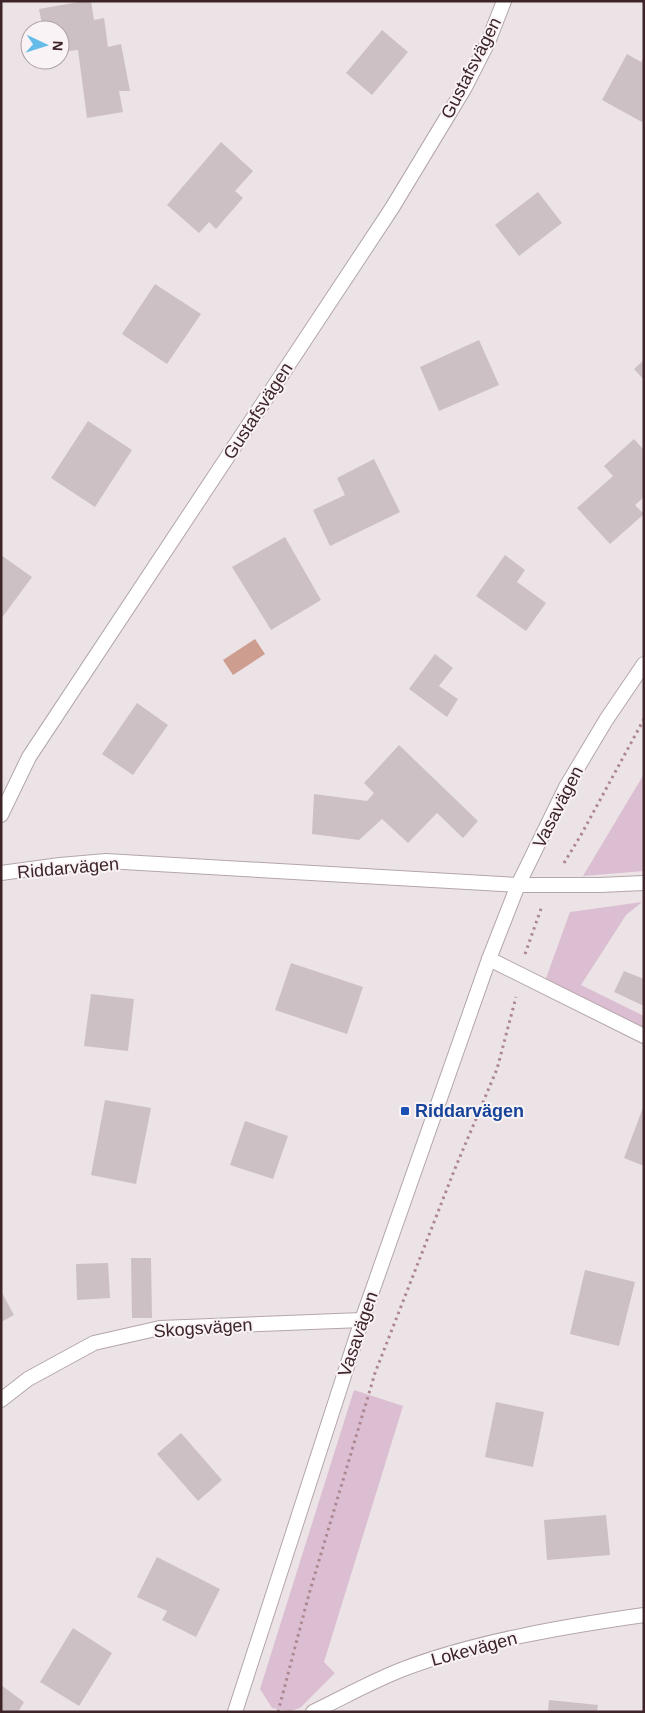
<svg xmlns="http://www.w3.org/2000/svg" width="645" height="1713" viewBox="0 0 645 1713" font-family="Arial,sans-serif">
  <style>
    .green { fill: #dbbed1 }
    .water { fill: #cd9e8f }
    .building { fill: #ccc0c4 }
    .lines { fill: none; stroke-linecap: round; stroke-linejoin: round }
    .minor-casing { stroke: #b4a6a9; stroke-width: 16 }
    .tertiary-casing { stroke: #b4a6a9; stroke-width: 16 }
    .path { stroke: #ad868f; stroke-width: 3; stroke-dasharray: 2.5 4; stroke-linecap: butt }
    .minor { stroke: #fff; stroke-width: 14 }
    .tertiary { stroke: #fff; stroke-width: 14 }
    .transit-dot { fill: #1a4fb4; stroke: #f9f3f6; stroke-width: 2 }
    .labels { text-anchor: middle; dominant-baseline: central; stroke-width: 4; stroke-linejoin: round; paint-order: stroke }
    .street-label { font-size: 18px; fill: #3c2428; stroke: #f9f3f6 }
    .transit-label { font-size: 18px; font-weight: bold; fill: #164399; stroke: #f9f3f6; text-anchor: start }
  </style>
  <rect width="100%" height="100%" fill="#ece3e6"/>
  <!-- green -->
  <path class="green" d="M644 774V871L583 876Z
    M642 902 626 915 581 985 644 1016V1030L545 981 570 912Z
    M354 1390 403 1406 324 1662 335 1673 300 1708 290 1711 272 1708 260 1689Z"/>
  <!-- water -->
  <path class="water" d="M255 639 265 654 233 675 223 660Z"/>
  <!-- building -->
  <path class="building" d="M84 1H91L94 20 104 18 108 47 121 44 130 91H119L123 112 87 118 78 50 60 52V30H43L39 9Z
    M382 30 408 52 372 95 346 73Z
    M627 54 641 62 644 57V119L642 122 602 100Z
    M221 142 253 171 235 191 243 198 216 229 209 222 199 233 167 205Z
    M538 192 562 223 519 256 495 225Z
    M155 284 201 314 167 364 122 334Z
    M479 340 499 385 439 411 420 367Z
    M644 360V380L634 369Z
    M88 421 132 450 95 507 51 478Z
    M634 439 644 450V497L635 505 644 514 610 544 577 508 613 476 604 466Z
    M374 459 400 512 330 546 313 510 345 495 337 478Z
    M285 537 321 600 271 630 232 567Z
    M1 555 32 577 1 619Z
    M505 555 525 570 517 582 546 603 526 631 476 596Z
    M435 654 453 668 439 686 458 699 447 717 409 689Z
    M137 703 168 725 133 775 102 754Z
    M399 745 478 821 463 838 437 813 408 843 382 819 359 840 312 834 314 794 367 801 374 793 364 783Z
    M291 963 363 987 347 1034 275 1010Z
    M624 971 644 979V1006L614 992Z
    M91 994 134 999 128 1051 84 1046Z
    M105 1100 151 1108 136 1184 91 1175Z
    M644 1105V1166L624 1158Z
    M245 1121 288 1136 273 1179 230 1165Z
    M131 1258H151L152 1318H132Z
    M108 1263 110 1298 77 1300 76 1264Z
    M585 1270 635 1282 619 1346 570 1334Z
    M1 1291 14 1315 1 1322Z
    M496 1402 544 1412 533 1467 485 1457Z
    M181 1433 222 1480 198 1501 157 1454Z
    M606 1515 610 1555 547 1560 544 1520Z
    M157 1557 220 1589 196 1637 162 1620 167 1611 137 1597Z
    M73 1628 112 1653 79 1706 40 1682Z
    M1 1685 24 1702 18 1712H1Z
    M549 1700 598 1705 597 1712H548Z"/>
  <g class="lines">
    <!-- minor casing -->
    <g class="minor-casing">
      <path id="minor" d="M1 815 29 757 392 208 464 89 488 42 504 1
        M1 873 60 865 106 861 518 885H600L644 883
        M489 959 644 1036
        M1 1400 28 1379 94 1343 160 1328 362 1320
        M313 1712C344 1697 374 1680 406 1668 478 1641 567 1626 644 1615"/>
    </g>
    <!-- tertiary casing -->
    <g class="tertiary-casing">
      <path id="tertiary" d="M235 1712 362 1320 489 959 518 885 566 787 606 720 644 664"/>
    </g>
    <!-- path -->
    <path class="path" d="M564 863 581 835 644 719
      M525 954 542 906
      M278 1712 309 1594 375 1373 454 1171 497 1069 516 997"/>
    <!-- minor -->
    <use href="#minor" class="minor"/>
    <!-- tertiary -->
    <use href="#tertiary" class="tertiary"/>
  </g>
  <!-- markers -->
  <rect class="transit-dot" x="400" y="1106" width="10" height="10" rx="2.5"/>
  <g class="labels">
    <!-- street labels -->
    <g class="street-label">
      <text transform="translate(471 68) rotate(-63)">Gustafsvägen</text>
      <text transform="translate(258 411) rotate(-57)">Gustafsvägen</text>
      <text transform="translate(558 807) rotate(-63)">Vasavägen</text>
      <text transform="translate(68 868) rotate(-5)">Riddarvägen</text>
      <text transform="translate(203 1328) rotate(-4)">Skogsvägen</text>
      <text transform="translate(358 1334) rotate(-71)">Vasavägen</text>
      <text transform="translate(474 1649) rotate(-15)">Lokevägen</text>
    </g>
    <!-- transit labels -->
    <g class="transit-label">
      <text x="415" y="1111">Riddarvägen</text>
    </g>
  </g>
  <!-- border -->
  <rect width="645" height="1713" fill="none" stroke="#3c2428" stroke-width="5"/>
  <!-- north arrow -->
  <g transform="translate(45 45) rotate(94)"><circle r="24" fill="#f9f3f6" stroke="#ada0a4"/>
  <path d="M0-4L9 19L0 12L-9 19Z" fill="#65bce8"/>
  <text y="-8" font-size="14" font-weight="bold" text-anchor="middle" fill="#3c2428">N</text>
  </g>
</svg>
